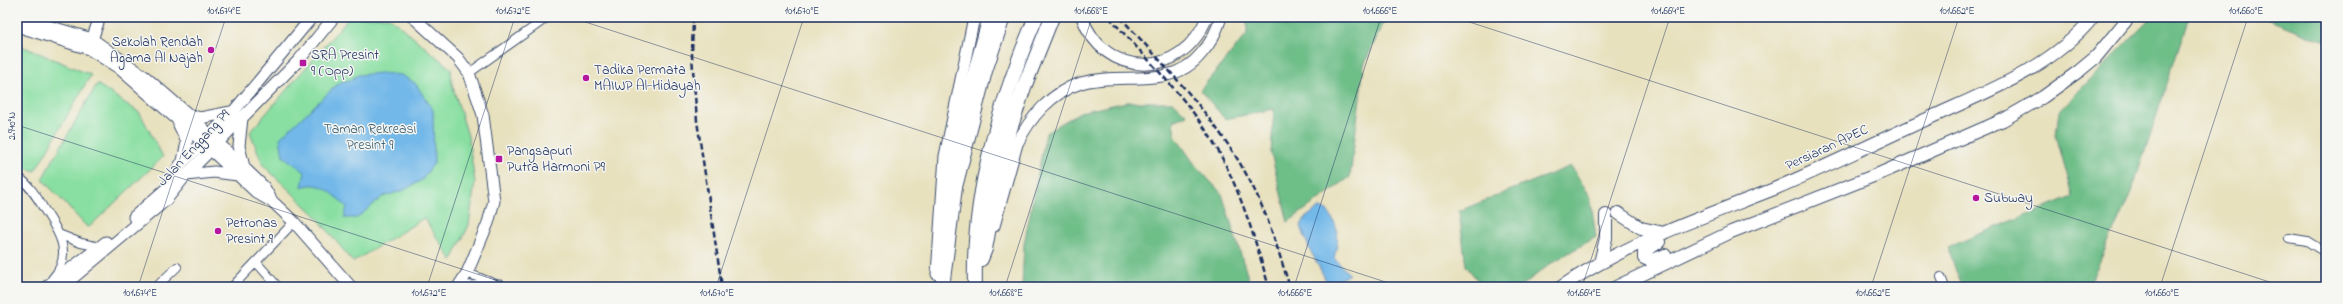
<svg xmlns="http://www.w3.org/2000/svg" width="2343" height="304" viewBox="0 0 2343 304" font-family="'Indie Flower',sans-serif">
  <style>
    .green { fill: #89dfa2; stroke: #528780 }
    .forest { fill: #6ebe88; stroke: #447673 }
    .water { fill: #72b8e9; stroke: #4674a4 }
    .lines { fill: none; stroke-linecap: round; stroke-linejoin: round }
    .street-casing { stroke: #3a4a6c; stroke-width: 10 }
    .secondary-casing { stroke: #3a4a6c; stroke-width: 13 }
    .primary-casing { stroke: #3a4a6c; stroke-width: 14 }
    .highway-casing { stroke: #3a4a6c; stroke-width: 16 }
    .street { stroke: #fff; stroke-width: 8 }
    .secondary { stroke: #fff; stroke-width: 11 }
    .primary { stroke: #fff; stroke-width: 12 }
    .highway { stroke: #fff; stroke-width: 14 }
    .rail { stroke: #1b2f5e; stroke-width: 2.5; stroke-dasharray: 6 3; stroke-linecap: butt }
    .ticks { fill: none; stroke: #1b2f5e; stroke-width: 1; stroke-opacity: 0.45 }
    .poi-dot { fill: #b5179e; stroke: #f6f6f2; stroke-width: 1.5 }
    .labels { text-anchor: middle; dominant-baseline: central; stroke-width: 3; stroke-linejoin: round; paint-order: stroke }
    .poi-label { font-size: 14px; fill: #1b2f5e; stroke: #f6f6f2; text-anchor: start }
    .park-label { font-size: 14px; fill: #365b6f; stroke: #f6f6f2 }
    .street-label { font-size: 14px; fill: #1b2f5e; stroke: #f6f6f2 }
    .neatline { fill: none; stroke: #1b2f5e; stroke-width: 1.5 }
    .ticks-label { font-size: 10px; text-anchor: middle; fill: #1b2f5e }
  </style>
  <rect width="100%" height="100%" fill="#f6f6f2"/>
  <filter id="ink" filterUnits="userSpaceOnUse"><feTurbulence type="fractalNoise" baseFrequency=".025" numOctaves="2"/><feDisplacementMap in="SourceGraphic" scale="8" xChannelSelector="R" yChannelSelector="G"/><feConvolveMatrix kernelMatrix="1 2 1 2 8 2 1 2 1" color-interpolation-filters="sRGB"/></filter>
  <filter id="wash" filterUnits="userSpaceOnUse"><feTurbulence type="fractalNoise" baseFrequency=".012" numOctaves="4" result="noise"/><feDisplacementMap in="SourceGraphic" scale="16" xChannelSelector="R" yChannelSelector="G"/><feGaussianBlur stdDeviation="0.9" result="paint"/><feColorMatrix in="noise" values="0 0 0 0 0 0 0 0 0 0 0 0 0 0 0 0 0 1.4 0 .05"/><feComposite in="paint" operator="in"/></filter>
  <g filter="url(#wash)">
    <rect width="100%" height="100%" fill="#e8e1be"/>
    <!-- green -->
    <path class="green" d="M351 17H389L451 69 452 84 468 136 475 182 469 225 452 260 424 218 353 262 315 215 263 165 250 132 347 20Z
      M17 44 91 75 35 171 17 166Z
      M97 84 140 113 163 157 88 228 42 179Z"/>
    <!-- forest -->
    <path class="forest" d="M1247 17H1386L1364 65 1350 177 1288 222 1271 153 1274 109 1225 119 1200 90 1247 34Z
      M2152 17H2189L2131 193 2088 287H1963L1958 277 1948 247 2073 196 2056 135 2059 111Z
      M2267 17H2326V42L2267 19Z
      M1127 102H1173L1187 115 1173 121 1175 136 1196 166 1222 194 1251 287H1022L1024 244 1046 133 1080 112Z
      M1571 166 1590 196 1596 237 1553 262 1520 287H1483L1466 266 1459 211Z"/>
    <!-- water -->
    <path class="water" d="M381 73 401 75 415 83 433 110 434 163 422 180 404 190 382 197 357 218H344L347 207C334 195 321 179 302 187L305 172 283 156 280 138 340 82 350 80 358 75Z
      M1319 208 1326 209C1339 227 1340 236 1334 258L1349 274 1329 286 1309 248 1301 226 1305 218Z"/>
  </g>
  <g filter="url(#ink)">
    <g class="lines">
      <!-- street casing -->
      <g class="street-casing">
        <path id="street" d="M469 73 548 17
          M17 176C29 184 37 197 44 209 59 232 74 255 52 279
          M61 235 81 243 100 247
          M2289 238 2307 241 2326 253
          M257 263 278 287
          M467 273 498 285
          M1941 277 1945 287
          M156 287 177 267
          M232 287 294 222"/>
      </g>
      <!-- secondary casing -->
      <g class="secondary-casing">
        <path id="secondary" d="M18 17 92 39 144 76 189 115 264 187 272 201
          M413 17 458 58 469 73 483 115 494 201 488 223 467 273 458 287
          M1082 17C1104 79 1182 81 1207 17
          M17 26 89 49 119 68 195 135 257 193 274 203 294 222 351 287
          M90 45 100 17
          M190 115 200 118 231 112
          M242 118 239 146 244 167
          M179 125 187 142 183 161
          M186 175 214 172 238 175
          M134 217 167 188 180 165 233 112 312 17
          M994 226 1017 144C1030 117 1052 92 1081 83 1122 71 1171 91 1201 54 1211 43 1217 31 1221 17
          M937 274 945 156 974 17
          M46 287 106 242
          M62 287 166 200 186 175 299 60 334 17
          M464 287 500 286"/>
      </g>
      <!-- primary casing -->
      <g class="primary-casing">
        <path id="primary" d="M1618 213 1641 228 1664 233
          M1659 242 1644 252V258L1651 261 1665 255
          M1600 263 1606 238V215
          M1561 287C1626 243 1701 218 1774 189 1828 166 1882 139 1936 115 1991 90 2054 66 2093 17
          M1616 287 1731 232 1881 173 2003 120 2043 97 2079 71 2096 57 2129 17"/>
      </g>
      <!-- highway casing -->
      <g class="highway-casing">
        <path id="highway" d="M949 181 952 158 990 17
          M981 259 985 249 1003 150 1024 87 1052 17
          M942 287 955 187 985 71 1003 17
          M975 287C972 194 1000 102 1036 17"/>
      </g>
      <!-- street -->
      <use href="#street" class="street"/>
      <!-- secondary -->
      <use href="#secondary" class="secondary"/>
      <!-- primary -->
      <use href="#primary" class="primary"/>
      <!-- highway -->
      <use href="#highway" class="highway"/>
      <!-- rail -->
      <path class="rail" d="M693 17 692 56 697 121 722 287
        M1109 17C1143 55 1181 92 1209 135 1238 181 1254 236 1269 287
        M1120 17C1173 75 1233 135 1263 209 1274 234 1281 261 1290 287"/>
    </g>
  </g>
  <!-- ticks -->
  <path class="ticks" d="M570 17 1401 287M1454 17 2285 287M17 125 517 287M138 287 226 17M427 287 515 17M716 287 804 17M1005 287 1092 17M1294 287 1381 17M1582 287 1670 17M1871 287 1959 17M2160 287 2248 17"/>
  <!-- markers -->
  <g class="poi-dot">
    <circle cx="211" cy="50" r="4"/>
    <rect x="299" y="59" width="8" height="8" rx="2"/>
    <circle cx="586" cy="78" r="4"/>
    <rect x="495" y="155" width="8" height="8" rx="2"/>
    <circle cx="1976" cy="198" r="4"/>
    <circle cx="218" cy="231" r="4"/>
  </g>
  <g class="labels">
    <!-- poi labels -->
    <g class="poi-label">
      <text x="203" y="42" text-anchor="end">Sekolah Rendah<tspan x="203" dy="16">Agama Al Najah</tspan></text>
      <text x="311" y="55">SRA Presint<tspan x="311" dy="16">9 (Opp)</tspan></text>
      <text x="594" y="70">Tadika Permata<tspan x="594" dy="16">MAIWP Al-Hidayah</tspan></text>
      <text x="507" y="151">Pangsapuri<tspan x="507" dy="16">Putra Harmoni P9</tspan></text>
      <text x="1984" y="198">Subway</text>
      <text x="226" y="223">Petronas<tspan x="226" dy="16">Presint 9</tspan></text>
    </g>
    <!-- park labels -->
    <g class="park-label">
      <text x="370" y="129">Taman Rekreasi<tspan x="370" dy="16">Presint 9</tspan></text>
    </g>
    <!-- street labels -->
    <g class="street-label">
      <text transform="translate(194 148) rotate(-47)">Jalan Enggang P9</text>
      <text transform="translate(1827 148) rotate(-25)">Persiaran APEC</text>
    </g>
  </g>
  <!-- margin -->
  <rect width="2343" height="304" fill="none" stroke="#f6f6f2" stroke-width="44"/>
  <rect x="22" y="22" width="2299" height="260" class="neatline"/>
  <g class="ticks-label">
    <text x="224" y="14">101.674°E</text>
    <text x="513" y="14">101.672°E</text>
    <text x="802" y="14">101.670°E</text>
    <text x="1091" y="14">101.668°E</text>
    <text x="1380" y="14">101.666°E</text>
    <text x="1668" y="14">101.664°E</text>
    <text x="1957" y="14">101.662°E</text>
    <text x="2246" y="14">101.660°E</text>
    <text transform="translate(11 126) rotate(-90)" y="4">2.940°N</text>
    <text x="140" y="296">101.674°E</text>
    <text x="429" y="296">101.672°E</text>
    <text x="717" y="296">101.670°E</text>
    <text x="1006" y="296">101.668°E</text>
    <text x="1295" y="296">101.666°E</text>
    <text x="1584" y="296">101.664°E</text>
    <text x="1873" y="296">101.662°E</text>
    <text x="2162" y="296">101.660°E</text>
  </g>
</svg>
